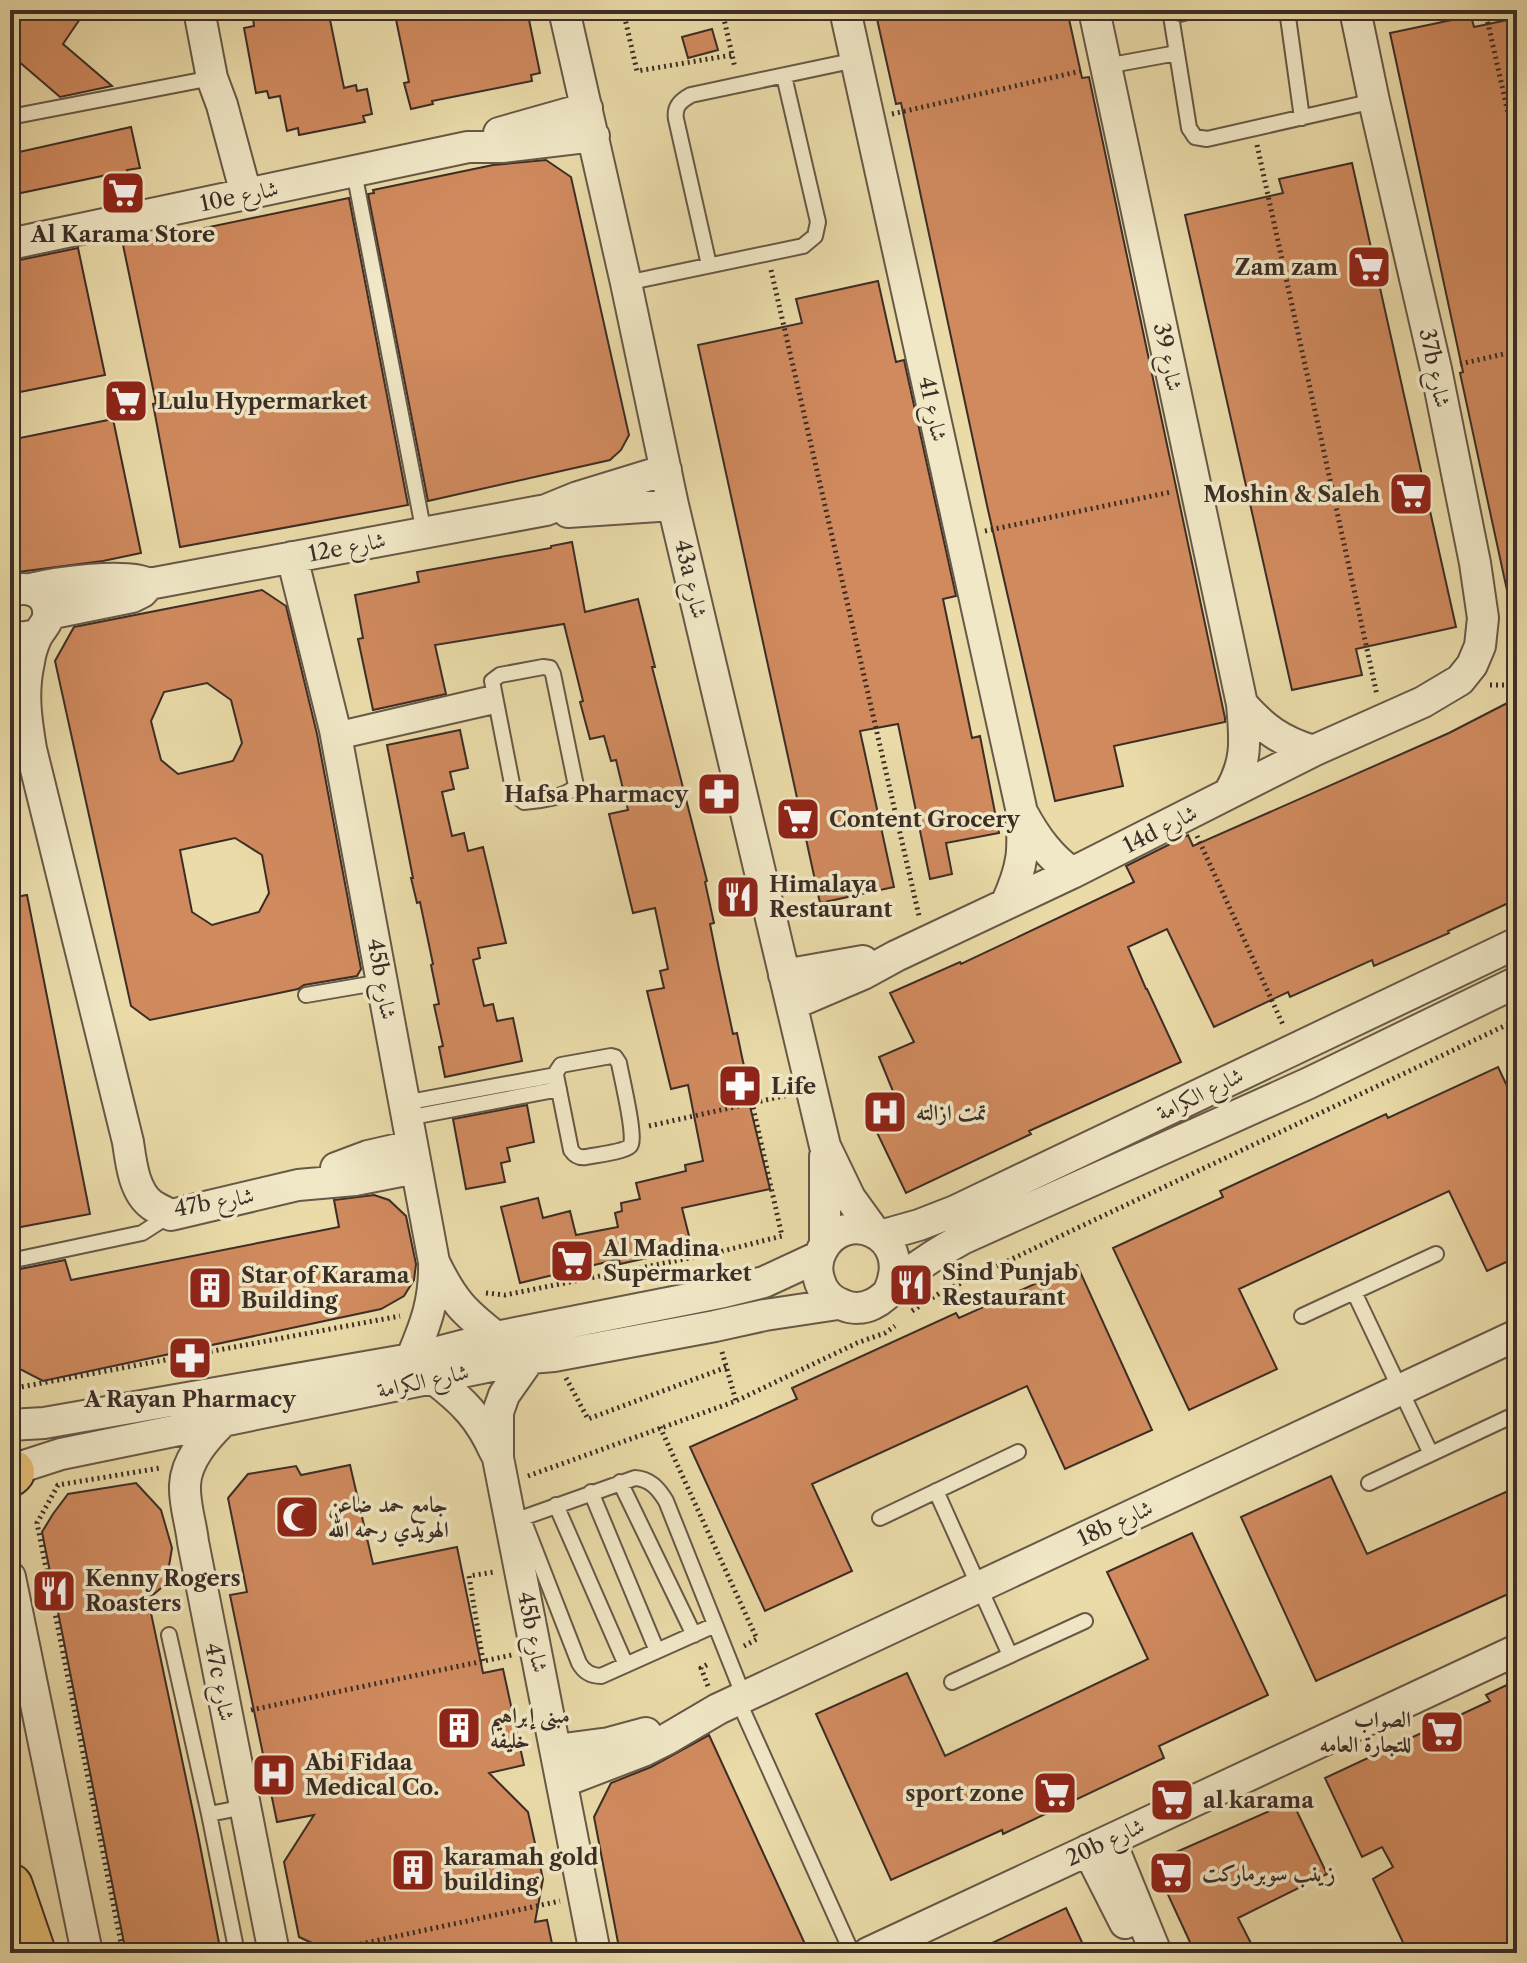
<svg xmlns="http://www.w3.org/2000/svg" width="1527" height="1963" viewBox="0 0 1527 1963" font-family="'Libre Caslon Text',Amiri,serif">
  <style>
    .building { fill: #d08a5e; stroke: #3c2d26; stroke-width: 2; fill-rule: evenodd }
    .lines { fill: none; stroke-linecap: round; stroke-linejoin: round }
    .lane-casing { stroke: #685847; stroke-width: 18 }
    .street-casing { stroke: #685847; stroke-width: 34 }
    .highway-casing { stroke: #3c2d26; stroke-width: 48 }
    .path { stroke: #3c2d26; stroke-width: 5; stroke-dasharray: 2 4; stroke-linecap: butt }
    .lane { stroke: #f1e8c7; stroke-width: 14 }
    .street { stroke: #f1e8c7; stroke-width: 30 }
    .highway { stroke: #e5be74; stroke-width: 44 }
    .labels { text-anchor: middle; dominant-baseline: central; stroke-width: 7; stroke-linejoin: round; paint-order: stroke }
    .street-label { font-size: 22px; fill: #3c2d26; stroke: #f1e8c7 }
    .poi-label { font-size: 22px; font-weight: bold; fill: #3c2d26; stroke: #f1e8c7; text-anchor: start }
  </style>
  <rect width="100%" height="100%" fill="#eadba9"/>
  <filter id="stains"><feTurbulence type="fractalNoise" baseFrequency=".0025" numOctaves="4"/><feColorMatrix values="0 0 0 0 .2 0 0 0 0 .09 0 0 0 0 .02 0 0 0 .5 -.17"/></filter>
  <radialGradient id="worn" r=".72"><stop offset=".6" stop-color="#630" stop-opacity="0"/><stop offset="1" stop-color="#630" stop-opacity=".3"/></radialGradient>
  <!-- building -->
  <path class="building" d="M10 10H86L63 44 112 86 60 97 10 54Z
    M252 10H328L344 88 356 85 357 91 367 89 372 114 363 116 365 122 299 135 298 128 287 131 280 96 269 98 267 91 256 93 244 28 254 26Z
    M394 10H433L435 19 479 10H527L540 73 531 75 532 81 432 101 433 104 411 109 404 83 409 82Z
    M875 10H1067L1082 78 1089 77 1225 718V722L1114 746 1123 786 1055 801 988 510 901 103 896 104Z
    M1471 16 1474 27 1517 18V206H1512L1517 228V594L1508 595 1460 373 1463 372 1390 33Z
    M712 29 718 50 688 58 682 37Z
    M131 127 140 168 127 170 132 193 112 197 107 175 16 194 10 165V154Z
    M546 160 571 177 629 435 621 450 610 460 428 501 368 194 374 193 373 190 493 165Z
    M1352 163 1456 627 1356 649 1362 675 1292 690 1185 215 1283 193 1279 179Z
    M349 198 408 505 180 547 153 404 156 403 123 245Z
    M78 248 105 375 10 394V262Z
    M878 281 896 362 904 360 956 596 943 599 972 738 980 736 999 833 946 843 952 874 930 879 898 724 860 731 894 887 820 903 698 345 802 323 796 299Z
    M113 419 141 553 103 561 10 573V440Z
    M572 542 585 612 638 599 655 667H652L707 881 705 882 714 923 710 924 719 969 733 1034 737 1033 742 1057 752 1101 749 1102 770 1189 682 1208 692 1248 620 1264 619 1259 520 1283 501 1207 538 1198 543 1218 570 1211 576 1235 618 1227 615 1213 622 1211 621 1203 640 1199 636 1183 686 1171 685 1165 703 1161 688 1085 671 1089 647 991 664 988 660 971 668 969 655 908 633 913 609 814 628 810 616 760 611 761 604 736 590 739 580 702 583 701 564 624 435 645 446 694 373 710 358 639 363 638 355 595 419 582 417 572 551 548V546Z
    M262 590 286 606 317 734 361 969 357 976 304 985 298 989 150 1020 131 1006 55 661 74 627ZM207 683 231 700 242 743 233 761 178 774 161 760 151 721 164 692ZM235 838 262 855 269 893 259 912 212 925 192 912 180 850Z
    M1517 698V899L1448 931 1449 933 1374 966 1372 960 1290 997 1288 992 1214 1027 1167 929 1128 947 1146 989H1147L1181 1062 1029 1131 1031 1134 906 1193 871 1120 899 1106 879 1057 914 1042 890 993 960 962 961 964 1134 882 1126 866 1188 835 1193 846 1449 733Z
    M460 730 468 768 450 772 454 789 442 792 452 836 464 833 468 851 483 847 506 943 478 948 480 958 473 960 484 1006 493 1004 497 1021 513 1018 522 1061 445 1077 439 1047 443 1046 434 1005 439 1004 431 965 433 964 420 902 417 903 411 878H413L387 745Z
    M27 895 90 1214 10 1229V898Z
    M1498 1067 1517 1107V1257L1487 1271 1449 1191 1239 1289 1277 1369 1189 1410 1113 1248 1223 1197 1220 1191 1386 1114 1388 1118Z
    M527 1105 534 1142 507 1148 510 1161 501 1163 505 1182 466 1189 453 1119Z
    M374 1195 389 1200 406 1216 416 1264 414 1280 404 1296 381 1309 43 1381 10 1364V1271L65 1260 71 1280 339 1227 334 1200Z
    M1077 1265 1152 1430 1065 1469 1027 1386 812 1484 852 1571 765 1611 690 1447 797 1399 792 1388 956 1313 959 1318Z
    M350 1465 373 1564 457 1547 483 1673 503 1669 524 1765 489 1773 528 1812 543 1879 535 1922 547 1920 554 1953H313L312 1943 299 1937 284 1862 314 1815 277 1822 230 1595 247 1592 228 1498 248 1474 296 1466 301 1475Z
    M1331 1476 1367 1554 1517 1487V1590L1316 1681 1241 1517Z
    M136 1483 161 1510 172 1548 166 1584 148 1599 198 1835 221 1953H126L42 1532 53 1514 68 1494Z
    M1192 1533 1268 1695 1159 1746 1164 1758 1003 1834 1002 1830 891 1880 816 1714 907 1673 945 1756 1148 1659 1107 1572Z
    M1517 1680V1953H1408L1373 1879 1393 1867 1382 1847 1362 1857 1325 1778 1490 1701 1486 1695Z
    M709 1735 805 1944 786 1953H620L594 1817 611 1783 651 1767Z
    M1292 1801 1327 1874 1238 1918 1256 1953H1195L1164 1886 1174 1853Z
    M1066 1908 1087 1953H971Z"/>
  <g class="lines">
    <!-- lane casing -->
    <g class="lane-casing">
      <path id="lane" d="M1196 10 1171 16 1189 128 1195 137 1207 139 1374 101
        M1287 10 1302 118
        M1106 66 1177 53
        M10 117 212 78
        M354 172 424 533
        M709 265 676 119C674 107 680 101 691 95L856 60
        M626 283 803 246 815 236 818 222 784 76
        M543 667 550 668 553 674 576 786C567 797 539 801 524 802L514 794 492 681 500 675Z
        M335 730 493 693
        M337 742 495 706
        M306 995 382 982
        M404 1103 556 1075 557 1071 561 1065 611 1056 615 1057 619 1063C621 1075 637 1140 630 1146 624 1152 595 1155 586 1157 579 1158 575 1156 571 1150L556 1075
        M407 1118 559 1089
        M10 1261 142 1233 170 1215
        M1354 1292 1431 1454
        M1302 1316 1436 1254
        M620 1482 694 1635
        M1369 1483 1514 1415
        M936 1491 1010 1655
        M591 1492 657 1651
        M556 1505 626 1665
        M880 1518 1018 1452
        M523 1519 579 1663C584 1672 591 1676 601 1676L715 1625
        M511 1522 635 1478C650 1479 658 1488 666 1501L744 1697
        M169 1635 209 1814 237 1953
        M952 1682 1085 1621
        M738 1700 852 1953
        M209 1814 245 1807"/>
    </g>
    <!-- street casing -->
    <g class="street-casing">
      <path id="street" d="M199 10 212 78 222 105 246 194
        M564 10 626 283 673 505 825 1146 850 1198 876 1234
        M845 10 1021 808C1024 850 1024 865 1006 904
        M1094 10 1242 704C1245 739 1248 761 1229 793
        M499 133 587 108
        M10 244 468 147H502L594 136
        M568 512 673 505
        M292 557 335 730 434 1262C435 1300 426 1324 411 1359
        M30 589C56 583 127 572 149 584L546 510 578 497 666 470
        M10 592C26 585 46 591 48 610 50 623 41 627 36 638 33 645 30 654 29 662 22 692 26 719 31 749L128 1142C131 1163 134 1192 152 1205 158 1209 165 1212 171 1215L298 1185 355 1180 416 1168
        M48 614 132 597 142 592 149 584
        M10 634 20 638 37 635
        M1242 704C1264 729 1281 741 1313 751
        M1023 814C1036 838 1050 857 1072 873
        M784 975 863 961
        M793 1004 863 974 896 956 1072 873 1313 751 1423 702 1460 680 1472 665 1480 646 1483 618 1475 563 1436 369 1374 101 1355 10
        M825 1156V1243
        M336 1168 368 1156 412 1146
        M880 1236 919 1225 955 1211 1517 943
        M435 1264C453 1301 464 1312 496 1337
        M889 1291C915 1234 845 1206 822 1250 817 1259 816 1269 819 1279 822 1291 831 1301 843 1305 852 1309 863 1309 873 1304 886 1298 895 1285 905 1276 923 1262 942 1250 962 1239L1309 1083 1517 982
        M530 1358 504 1395 498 1412V1458L595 1953
        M434 1379C463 1401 480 1418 495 1452
        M222 1422C206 1438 186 1460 185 1485 184 1504 191 1523 193 1542L274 1953
        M10 1425 44 1423 411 1359 496 1337 724 1292 764 1282 818 1257
        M10 1478 12 1472 27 1465 61 1454 530 1358 554 1356 715 1326 765 1315 838 1304
        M10 1577 87 1953
        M556 1750 609 1743 646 1733
        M562 1782 643 1751 667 1739 718 1709 1517 1335
        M1110 1840 1156 1953
        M1088 1850 1125 1923
        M868 1953 1517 1650"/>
    </g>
    <!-- highway casing -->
    <g class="highway-casing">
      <path id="highway" d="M10 1474 12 1472
        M10 1886 33 1953"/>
    </g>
    <!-- path -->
    <path class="path" d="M623 10 637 71 732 55
      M722 10 735 68
      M1485 10 1517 153
      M892 114 1081 71
      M1257 145 1377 695
      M771 270 919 916
      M1460 364 1517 351
      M985 531 1171 492
      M1490 685H1517
      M1197 836 1284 1027
      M649 1126 788 1095
      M486 1293 505 1295 715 1253 782 1236 752 1103
      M912 1311 940 1293 1517 1020
      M722 1352 736 1401
      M566 1378 588 1419 727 1367
      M10 1389 400 1316
      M660 1427 757 1639 744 1646
      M528 1476 736 1401 857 1343 885 1333 895 1326
      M483 1661 469 1576 494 1572
      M708 1686 701 1668 710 1663
      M251 1710 512 1655
      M123 1953 37 1523 58 1485 160 1468
      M319 1953 560 1901"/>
    <!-- lane -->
    <use href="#lane" class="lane"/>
    <!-- street -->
    <use href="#street" class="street"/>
    <!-- highway -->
    <use href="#highway" class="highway"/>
  </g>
  <!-- icons -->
  <defs>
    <g id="supermarket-square" transform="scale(2.3)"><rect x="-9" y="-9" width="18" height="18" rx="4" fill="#8f2418" stroke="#f1e8c7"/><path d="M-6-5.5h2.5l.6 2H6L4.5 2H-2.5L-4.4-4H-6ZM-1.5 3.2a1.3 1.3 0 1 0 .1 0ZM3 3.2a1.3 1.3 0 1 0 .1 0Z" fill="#fff"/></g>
    <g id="pharmacy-square" transform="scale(2.3)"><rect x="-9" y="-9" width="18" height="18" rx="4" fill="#8f2418" stroke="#f1e8c7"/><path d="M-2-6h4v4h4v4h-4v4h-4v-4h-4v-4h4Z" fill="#fff"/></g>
    <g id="restaurant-square" transform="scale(2.3)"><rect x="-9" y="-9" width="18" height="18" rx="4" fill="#8f2418" stroke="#f1e8c7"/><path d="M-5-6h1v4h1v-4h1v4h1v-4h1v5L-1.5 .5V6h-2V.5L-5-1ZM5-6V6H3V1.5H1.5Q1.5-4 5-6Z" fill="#fff"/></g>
    <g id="hospital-square" transform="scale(2.3)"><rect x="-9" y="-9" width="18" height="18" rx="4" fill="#8f2418" stroke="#f1e8c7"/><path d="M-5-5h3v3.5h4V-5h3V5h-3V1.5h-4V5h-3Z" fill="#fff"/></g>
    <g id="building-square" transform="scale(2.3)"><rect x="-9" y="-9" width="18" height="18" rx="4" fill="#8f2418" stroke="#f1e8c7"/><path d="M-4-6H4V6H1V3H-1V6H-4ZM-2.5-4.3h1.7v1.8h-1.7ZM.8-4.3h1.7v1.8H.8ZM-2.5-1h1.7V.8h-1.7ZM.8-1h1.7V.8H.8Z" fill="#fff"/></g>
    <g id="mosque-square" transform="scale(2.3)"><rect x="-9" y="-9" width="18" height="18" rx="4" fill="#8f2418" stroke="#f1e8c7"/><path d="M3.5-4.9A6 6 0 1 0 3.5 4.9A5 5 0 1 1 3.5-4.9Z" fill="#fff"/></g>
  </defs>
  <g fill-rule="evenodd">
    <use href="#supermarket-square" x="123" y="193"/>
    <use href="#supermarket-square" x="1369" y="267"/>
    <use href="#supermarket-square" x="126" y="401"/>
    <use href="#supermarket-square" x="1411" y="494"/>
    <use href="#pharmacy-square" x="719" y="794"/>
    <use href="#supermarket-square" x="798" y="819"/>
    <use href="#restaurant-square" x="738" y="897"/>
    <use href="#pharmacy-square" x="740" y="1086"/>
    <use href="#hospital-square" x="885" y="1112"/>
    <use href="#supermarket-square" x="572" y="1261"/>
    <use href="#restaurant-square" x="911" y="1285"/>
    <use href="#building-square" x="210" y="1288"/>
    <use href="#pharmacy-square" x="190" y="1358"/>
    <use href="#mosque-square" x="297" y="1517"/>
    <use href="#restaurant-square" x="54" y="1591"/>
    <use href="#building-square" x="459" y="1728"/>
    <use href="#supermarket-square" x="1442" y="1732"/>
    <use href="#hospital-square" x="274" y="1775"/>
    <use href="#supermarket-square" x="1055" y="1793"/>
    <use href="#supermarket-square" x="1172" y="1800"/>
    <use href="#building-square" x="413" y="1870"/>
    <use href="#supermarket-square" x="1171" y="1873"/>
  </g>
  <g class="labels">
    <!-- street labels -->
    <g class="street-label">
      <text transform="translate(239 196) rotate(-12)">10e شارع</text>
      <text transform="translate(1168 357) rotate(78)">شارع 39</text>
      <text transform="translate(1435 368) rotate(78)">37b شارع</text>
      <text transform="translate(933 409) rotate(78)">شارع 41</text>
      <text transform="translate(347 547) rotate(-11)">12e شارع</text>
      <text transform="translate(691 579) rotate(77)">43a شارع</text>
      <text transform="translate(1160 829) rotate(-27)">14d شارع</text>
      <text transform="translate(382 979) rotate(80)">45b شارع</text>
      <text transform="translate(1200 1094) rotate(-26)">شارع الكرامة</text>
      <text transform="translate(214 1202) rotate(-10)">47b شارع</text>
      <text transform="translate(423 1381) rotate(-12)">شارع الكرامة</text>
      <text transform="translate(1115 1523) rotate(-25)">18b شارع</text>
      <text transform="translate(533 1632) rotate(79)">45b شارع</text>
      <text transform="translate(220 1682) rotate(79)">47c شارع</text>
      <text transform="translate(1105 1842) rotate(-25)">20b شارع</text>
    </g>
    <!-- poi labels -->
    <g class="poi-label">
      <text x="123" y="234" text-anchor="middle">Al Karama Store</text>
      <text x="1338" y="267" text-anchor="end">Zam zam</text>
      <text x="157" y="401">Lulu Hypermarket</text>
      <text x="1380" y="494" text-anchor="end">Moshin &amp; Saleh</text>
      <text x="688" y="794" text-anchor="end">Hafsa Pharmacy</text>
      <text x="829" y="819">Content Grocery</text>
      <text x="769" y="884">Himalaya<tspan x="769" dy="25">Restaurant</tspan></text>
      <text x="771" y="1086">Life</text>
      <text x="916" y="1112">تمت ازالته</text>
      <text x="603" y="1248">Al Madina<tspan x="603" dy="25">Supermarket</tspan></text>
      <text x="942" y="1272">Sind Punjab<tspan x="942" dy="25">Restaurant</tspan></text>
      <text x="241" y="1275">Star of Karama<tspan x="241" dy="25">Building</tspan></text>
      <text x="190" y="1399" text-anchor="middle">A Rayan Pharmacy</text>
      <text x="328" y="1504">جامع حمد ضاعن<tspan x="328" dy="25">الهويدي رحمه الله</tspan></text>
      <text x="85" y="1578">Kenny Rogers<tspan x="85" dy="25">Roasters</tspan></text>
      <text x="490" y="1715">مبنى إبراهيم<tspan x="490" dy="25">خليفه</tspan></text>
      <text x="1411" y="1719" text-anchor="end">الصواب<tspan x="1411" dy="25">للتجارة العامه</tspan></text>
      <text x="305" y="1762">Abi Fidaa<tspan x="305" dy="25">Medical Co.</tspan></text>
      <text x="1024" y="1793" text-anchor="end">sport zone</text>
      <text x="1203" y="1800">al karama</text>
      <text x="444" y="1857">karamah gold<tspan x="444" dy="25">building</tspan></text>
      <text x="1202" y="1873">زينب سوبرماركت</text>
    </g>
  </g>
  <!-- margin -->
  <rect width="1527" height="1963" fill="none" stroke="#eadba9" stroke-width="40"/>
  <rect x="12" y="12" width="1503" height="1939" fill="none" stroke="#3c2d26" stroke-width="4"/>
  <rect x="20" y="20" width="1487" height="1923" fill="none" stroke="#3c2d26" stroke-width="2"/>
  <rect width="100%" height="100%" filter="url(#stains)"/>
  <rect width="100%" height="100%" fill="url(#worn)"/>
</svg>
